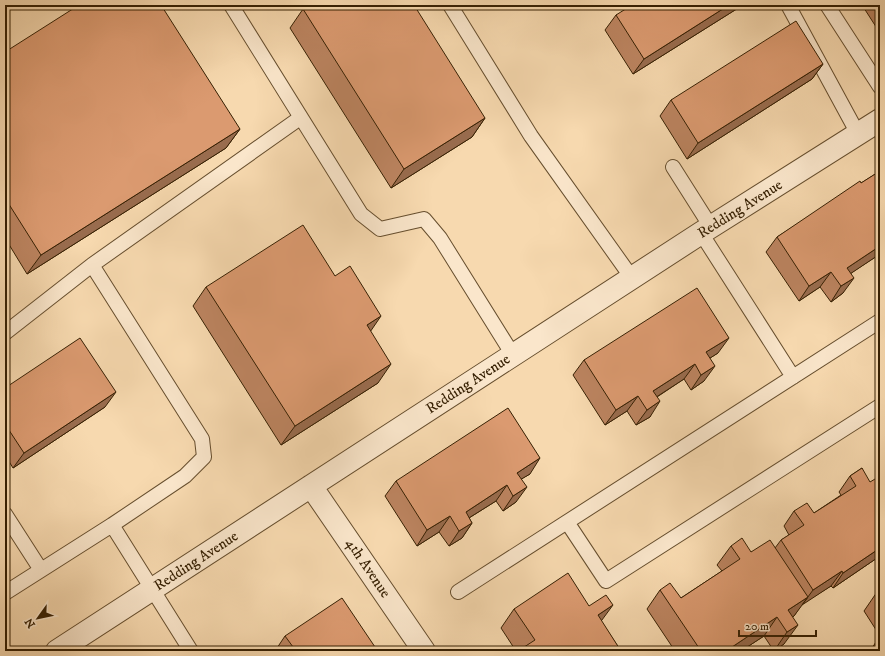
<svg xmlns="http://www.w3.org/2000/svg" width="885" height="656" viewBox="0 0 885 656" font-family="'IM FELL DW Pica',serif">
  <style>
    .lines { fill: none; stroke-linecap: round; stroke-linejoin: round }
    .lane-casing { stroke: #664e2e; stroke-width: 16 }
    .street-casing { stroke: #664e2e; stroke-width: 24 }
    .lane { stroke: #fae6cb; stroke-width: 14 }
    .street { stroke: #fae6cb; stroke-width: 22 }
    .wall { fill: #bc8460; stroke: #362003 }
    .shaded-wall { fill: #996c4e; stroke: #362003 }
    .building { fill: #db9a70; stroke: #362003 }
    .labels { text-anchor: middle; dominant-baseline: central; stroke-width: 4; stroke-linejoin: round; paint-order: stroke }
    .street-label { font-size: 15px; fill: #362003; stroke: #fae6cb }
  </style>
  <rect width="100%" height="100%" fill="#f7d9af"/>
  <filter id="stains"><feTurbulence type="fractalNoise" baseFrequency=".005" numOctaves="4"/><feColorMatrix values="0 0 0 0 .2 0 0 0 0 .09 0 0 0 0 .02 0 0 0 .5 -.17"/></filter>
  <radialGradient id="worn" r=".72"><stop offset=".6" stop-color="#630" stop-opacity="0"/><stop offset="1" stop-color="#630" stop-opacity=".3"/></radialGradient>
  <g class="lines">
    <!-- lane casing -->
    <g class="lane-casing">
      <path id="lane" d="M231 5 361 214 380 229 424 219 440 238 513 355
        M450 5 531 136 632 278
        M788 5 858 134
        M827 5 880 87
        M673 167 711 227
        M701 233 793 377
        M92 265 202 439 204 457 185 476 112 525
        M5 333 92 265 300 118
        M5 514 41 570
        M567 522 606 581 880 406
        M458 592 880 321
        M5 593 112 525 191 651"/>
    </g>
    <!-- street casing -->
    <g class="street-casing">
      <path id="street" d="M311 486 424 651
        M57 651 701 233 880 120"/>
    </g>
    <!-- lane -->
    <use href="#lane" class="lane"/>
    <!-- street -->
    <use href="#street" class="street"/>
  </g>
  <!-- wall -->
  <path class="wall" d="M743 5 633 74 605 30 616 15Z
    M862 5H880V33Z
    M303 9 485 118 472 137 391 188 290 28Z
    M5 52 240 129 226 148 27 274 5 238Z
    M823 64 812 79 687 159 660 116 671 100Z
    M880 171V260L877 256 851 273 843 293 831 302 820 287 799 301 766 252 777 237Z
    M206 287 370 331 378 383 281 445 193 306Z
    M718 353 710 358 704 381 691 390 684 379 657 397 650 417 636 425 627 411 605 425 573 375 584 360Z
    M5 388 105 407 13 468 5 455Z
    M862 468 880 556 833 588 831 586 802 604 794 616 792 617 784 644 774 651 764 636 741 651H675L647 609 660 590 681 598 722 571 717 565 731 546 751 552 775 548 781 540 789 535 784 526 794 511 814 513 841 495 839 492 850 476Z
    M530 474 521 479 516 502 503 511 496 501 469 518 472 523 462 538 449 546 439 532 417 546 385 496 396 481Z
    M880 590V651H870L880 636 864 611 877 592Z
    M589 606 601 621 621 651H516L501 628 514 609Z
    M285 636 372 651H275Z"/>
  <!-- shaded-wall -->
  <path class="shaded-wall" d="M729 5H743L633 74 644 59Z
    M823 64 812 79 687 159 698 143Z
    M485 118 472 137 391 188 404 169Z
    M240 129 226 148 27 274 41 255Z
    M880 246V251L877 256 838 282 847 268Z
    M831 272 820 287 799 301 809 286Z
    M854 278 843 293 831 302 841 286Z
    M381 316 368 335 367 325Z
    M729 338 718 353 696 367 706 352Z
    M391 364 378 383 281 445 295 426Z
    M695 364 684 379 644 405 653 391Z
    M715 366 704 381 691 390 701 375Z
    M116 392 105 407 13 468 24 453Z
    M638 396 627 411 605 425 616 410Z
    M660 401 650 417 636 425 647 410Z
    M540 458 530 474 508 487 517 473Z
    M507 485 496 501 456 526 466 512Z
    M527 487 516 502 503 511 513 496Z
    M450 516 439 532 417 546 427 530Z
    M472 523 462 538 449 546 459 531Z
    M880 548V556L833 588 843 573Z
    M842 571 831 586 802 605 813 590Z
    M808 597 794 616 782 624 788 610Z
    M613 605 599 624 598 615Z
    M777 617 764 636 741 651H726Z
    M798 625 784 644 774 651 787 632Z"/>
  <!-- building -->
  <path class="building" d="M79 5H161L240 129 41 255 5 198V52Z
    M309 5H414L485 118 404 169 303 9Z
    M632 5H729L644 59 616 15Z
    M796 21 823 64 698 143 671 100Z
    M880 171V246L847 268 854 278 841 286 831 272 809 286 777 237 860 181 861 183Z
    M303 225 335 276 350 266 381 316 367 325 391 364 295 426 206 287Z
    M697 288 729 338 706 352 715 366 701 375 695 364 653 391 660 401 647 410 638 396 616 410 584 360Z
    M80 338 116 392 24 453 5 424V388Z
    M508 408 540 458 517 473 527 487 513 496 507 485 466 512 472 523 459 531 450 516 427 530 396 481Z
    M862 468 870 482 880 476V548L843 573 842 571 813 590 781 540 804 525 794 511 807 503 814 513 856 486 850 476Z
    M742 538 751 552 770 540 808 597 788 610 798 625 787 632 777 617 726 651H701L660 590 670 583 681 598 740 559 731 546Z
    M568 573 589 606 606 595 613 605 598 615 621 651H518L535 640 514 609Z
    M880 590V596L877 592Z
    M342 598 375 647 369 651H296L285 636Z"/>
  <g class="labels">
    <!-- street labels -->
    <g class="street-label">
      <text transform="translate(740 209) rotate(-32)">Redding Avenue</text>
      <text transform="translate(468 384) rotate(-33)">Redding Avenue</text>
      <text transform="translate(196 561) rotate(-33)">Redding Avenue</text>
      <text transform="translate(368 568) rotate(56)">4th Avenue</text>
    </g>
  </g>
  <!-- margin -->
  <rect width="885" height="656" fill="none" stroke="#f7d9af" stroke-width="20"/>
  <rect x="6" y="6" width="873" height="644" fill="none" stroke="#362003" stroke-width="2"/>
  <rect x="10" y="10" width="865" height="636" fill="none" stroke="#362003"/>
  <!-- north arrow -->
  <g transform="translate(38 618) rotate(237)" stroke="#fae6cb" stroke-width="3" paint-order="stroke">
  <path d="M0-3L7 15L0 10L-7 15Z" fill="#362003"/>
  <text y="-6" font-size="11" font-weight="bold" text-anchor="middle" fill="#362003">N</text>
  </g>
  <!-- scale -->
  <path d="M739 630v6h77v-6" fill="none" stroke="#362003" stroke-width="2"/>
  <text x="745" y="630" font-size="12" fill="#362003" stroke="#fae6cb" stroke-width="3" paint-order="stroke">20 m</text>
  <rect width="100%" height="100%" filter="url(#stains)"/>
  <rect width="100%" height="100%" fill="url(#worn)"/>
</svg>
